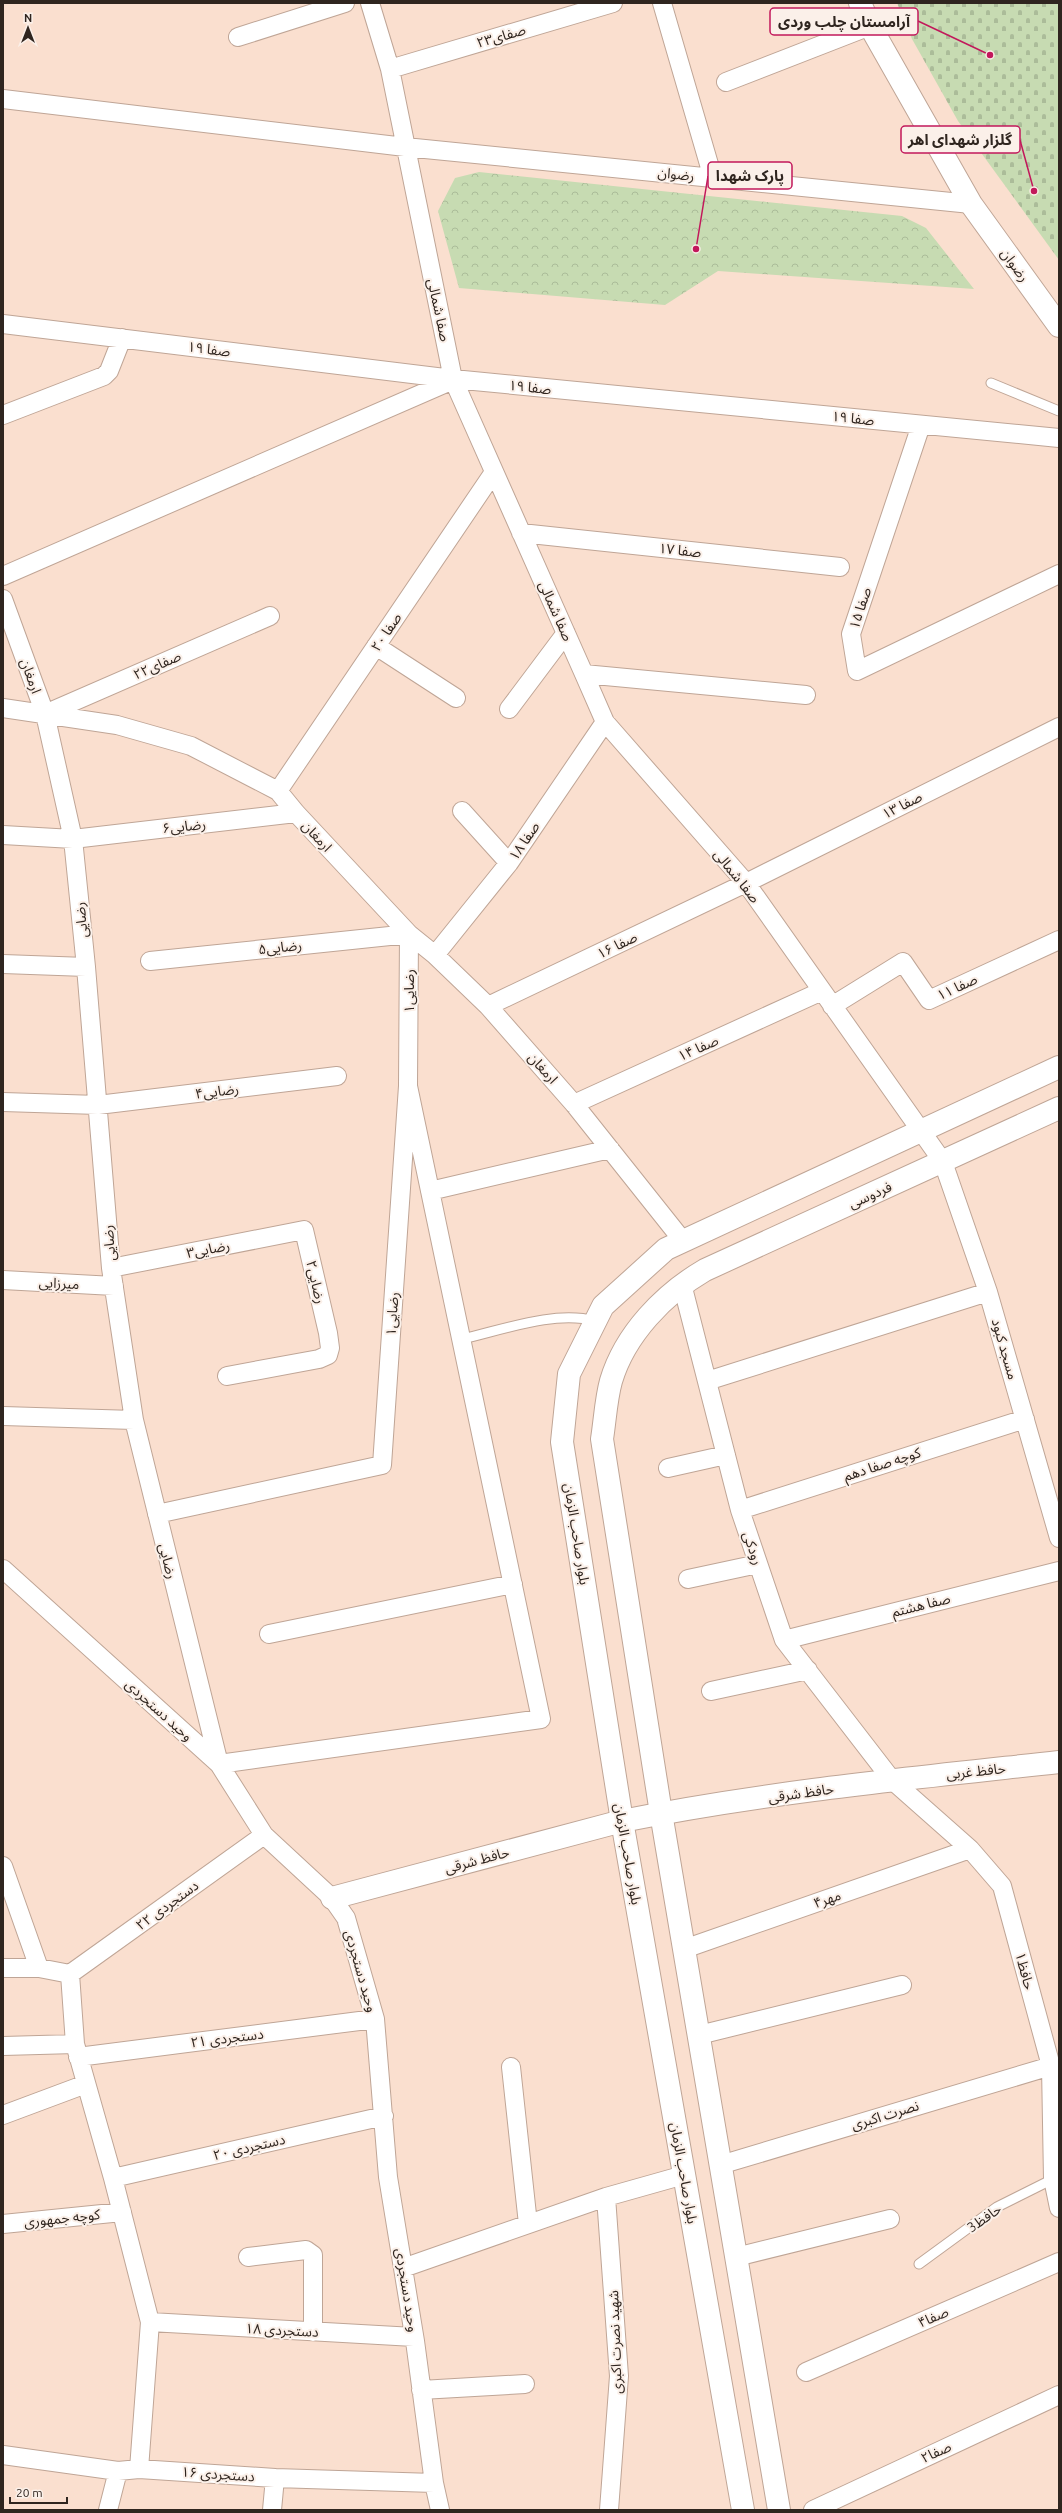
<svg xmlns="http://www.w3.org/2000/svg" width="1062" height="2513" viewBox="0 0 1062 2513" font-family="Ubuntu,'Noto Sans Arabic',sans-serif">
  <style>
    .forest { fill: url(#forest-crowns) }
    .cemetery { fill: url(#cemetery-stones) }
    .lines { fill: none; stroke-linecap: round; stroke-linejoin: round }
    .service-casing { stroke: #bfa596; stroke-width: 11 }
    .minor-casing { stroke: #bfa596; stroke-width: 20 }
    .tertiary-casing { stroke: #bfa596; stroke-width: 24 }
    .secondary-casing { stroke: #bfa596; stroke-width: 24 }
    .service { stroke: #fff; stroke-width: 9 }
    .minor { stroke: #fff; stroke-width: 18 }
    .tertiary { stroke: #fff; stroke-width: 22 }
    .secondary { stroke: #fff; stroke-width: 22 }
    .labels { text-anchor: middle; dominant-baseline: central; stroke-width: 4; stroke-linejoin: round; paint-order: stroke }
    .street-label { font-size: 14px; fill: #2f251f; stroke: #fbf0e9 }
    .leader { fill: none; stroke: #c2185b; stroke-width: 1.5 }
    .callout-dot { fill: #c2185b; stroke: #fbf0e9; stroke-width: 1.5 }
    .callout { fill: #fbf0e9; stroke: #c2185b; stroke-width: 1.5 }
    .callout-label { font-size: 15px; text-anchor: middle; font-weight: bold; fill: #2f251f }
  </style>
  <defs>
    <pattern id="forest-crowns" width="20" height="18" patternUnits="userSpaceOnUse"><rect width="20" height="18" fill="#c7dbb2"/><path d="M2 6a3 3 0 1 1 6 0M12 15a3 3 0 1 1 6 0" fill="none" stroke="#abbc99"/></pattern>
    <pattern id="cemetery-stones" width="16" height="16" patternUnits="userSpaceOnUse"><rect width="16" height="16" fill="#c7dbb2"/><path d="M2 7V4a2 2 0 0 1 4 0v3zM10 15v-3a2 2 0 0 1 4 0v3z" fill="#abbc99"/></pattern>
  </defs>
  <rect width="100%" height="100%" fill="#fadfcf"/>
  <!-- forest -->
  <path class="forest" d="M479 172 902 216 926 228 974 289 718 271 665 305 459 288 438 211 455 178Z"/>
  <!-- cemetery -->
  <path class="cemetery" d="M897 3H1059V260L958 121 912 39Z"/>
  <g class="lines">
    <!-- service casing -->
    <g class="service-casing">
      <path id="service" d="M991 383 1059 411
        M462 1339C502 1330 555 1310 595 1321
        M919 2264 997 2207 1053 2179"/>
    </g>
    <!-- minor casing -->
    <g class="minor-casing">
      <path id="minor" d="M370 3 390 69 453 379 584 674 605 722 746 883 943 1162 988 1292 1059 1538
        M662 3 713 178
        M238 37 345 3
        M390 69 613 3
        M726 82 870 26
        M3 99 405 147 971 204
        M3 324 453 379 1059 438
        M3 415 104 376 109 371 122 338
        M921 425 851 634 857 671 1059 574
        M521 533 840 567
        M3 576 453 380
        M3 599 45 714 73 839 86 967 111 1268 134 1420 219 1764 541 1719 408 1086
        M376 646 456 698
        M584 674 806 695
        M3 708 117 725 191 746 278 791 296 813 409 934 435 955 488 1006 574 1104 683 1241
        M509 709 566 633
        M45 714 270 616
        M278 791 494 472
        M462 811 509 863
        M3 835 73 839 296 813
        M435 955 509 863 605 722
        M150 961 409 934 408 1086 382 1465 157 1514
        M3 964 86 967
        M488 1006 746 883 1059 727
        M832 1006 903 962 929 1000 1059 940
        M3 1102 98 1105 337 1076
        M574 1104 822 991
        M430 1191 610 1149
        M111 1268 304 1230 328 1333 330 1348 328 1355 319 1359 227 1376
        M3 1280 114 1286
        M682 1284 740 1510 784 1640 892 1780 970 1849 1002 1886 1051 2066 1053 2179 1059 2208
        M707 1381 988 1292
        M3 1416 134 1420
        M668 1468 726 1455
        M740 1510 1025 1419
        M3 1569 219 1764 264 1835 332 1898 346 1918 375 2019 388 2177 415 2341 434 2483 440 2510
        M688 1579 758 1564
        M269 1634 513 1584
        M784 1640 1059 1571
        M711 1691 808 1670
        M3 1866 39 1968
        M684 1949 970 1849
        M3 1968H39L70 1974
        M70 1974 75 2044 113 2178 150 2322 139 2469
        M70 1974 264 1835
        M699 2035 902 1985
        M3 2046 75 2044
        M78 2057 375 2019
        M511 2067 528 2224
        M3 2115 86 2084
        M720 2165 1051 2066
        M113 2178 384 2116
        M606 2197 619 2376 609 2510
        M3 2224 122 2212
        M248 2257 306 2250 313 2255V2332
        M736 2257 890 2219
        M403 2268 606 2197 684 2175
        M150 2322 414 2337
        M806 2372 1059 2262
        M421 2390 525 2384
        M3 2455 118 2471 139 2469 275 2478 434 2483
        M108 2510 118 2471
        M272 2510 275 2478
        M813 2510 1059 2395"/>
    </g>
    <!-- tertiary casing -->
    <g class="tertiary-casing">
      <path id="tertiary" d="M860 3 870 26 971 204 1059 326
        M332 1898 622 1821C766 1792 913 1778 1059 1762"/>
    </g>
    <!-- secondary casing -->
    <g class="secondary-casing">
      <path id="secondary" d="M743 2510 622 1821 562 1442 569 1374 603 1306 666 1249 1059 1067
        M779 2510 661 1813 602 1439C605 1420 606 1399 611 1381 625 1334 664 1294 705 1270L1059 1108"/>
    </g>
    <!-- service -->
    <use href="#service" class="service"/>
    <!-- minor -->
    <use href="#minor" class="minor"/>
    <!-- tertiary -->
    <use href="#tertiary" class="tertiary"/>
    <!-- secondary -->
    <use href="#secondary" class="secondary"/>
  </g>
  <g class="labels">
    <!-- street labels -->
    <g class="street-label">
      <text transform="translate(501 36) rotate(-16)">صفای۲۳</text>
      <text transform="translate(676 174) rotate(6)">رضوان</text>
      <text transform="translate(1015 265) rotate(54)">رضوان</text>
      <text transform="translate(439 310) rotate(78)">صفا شمالی</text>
      <text transform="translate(209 349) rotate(7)">صفا ۱۹</text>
      <text transform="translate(530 387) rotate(6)">صفا ۱۹</text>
      <text transform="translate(853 418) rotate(6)">صفا ۱۹</text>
      <text transform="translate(680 550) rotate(6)">صفا ۱۷</text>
      <text transform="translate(860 608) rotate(-72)">صفا ۱۵</text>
      <text transform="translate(556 611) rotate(66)">صفا شمالی</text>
      <text transform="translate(386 632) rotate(-56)">صفا ۲۰</text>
      <text transform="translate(157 665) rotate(-24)">صفای۲۲</text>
      <text transform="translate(31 676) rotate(70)">ارمغان</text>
      <text transform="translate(902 805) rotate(-27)">صفا ۱۳</text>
      <text transform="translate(184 826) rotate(-6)">رضایی۶</text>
      <text transform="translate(317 836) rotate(47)">ارمغان</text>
      <text transform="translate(524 841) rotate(-56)">صفا ۱۸</text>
      <text transform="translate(737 876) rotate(51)">صفا شمالی</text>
      <text transform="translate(81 920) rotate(-96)">رضایی</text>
      <text transform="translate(617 945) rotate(-26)">صفا ۱۶</text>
      <text transform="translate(280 947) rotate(-6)">رضایی۵</text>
      <text transform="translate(957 987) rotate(-25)">صفا ۱۱</text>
      <text transform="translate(409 991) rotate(-90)">رضایی۱</text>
      <text transform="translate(698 1048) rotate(-24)">صفا ۱۴</text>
      <text transform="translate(543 1068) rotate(48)">ارمغان</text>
      <text transform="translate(217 1091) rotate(-7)">رضایی۴</text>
      <text transform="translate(870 1195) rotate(-24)">فردوسی</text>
      <text transform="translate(109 1243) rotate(-95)">رضایی</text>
      <text transform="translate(208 1249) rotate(-11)">رضایی۳</text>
      <text transform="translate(316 1282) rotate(77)">رضایی۲</text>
      <text transform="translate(59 1283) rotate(3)">میرزایی</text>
      <text transform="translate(392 1314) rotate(-86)">رضایی۱</text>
      <text transform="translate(1005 1349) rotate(74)">مسجد کبود</text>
      <text transform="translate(882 1464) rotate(-18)">کوچه صفا دهم</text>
      <text transform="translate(577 1534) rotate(81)">بلوار صاحب الزمان</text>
      <text transform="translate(753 1548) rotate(71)">رودکی</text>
      <text transform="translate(168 1561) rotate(76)">رضایی</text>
      <text transform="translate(921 1605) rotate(-14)">صفا هشتم</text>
      <text transform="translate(159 1710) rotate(42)">وحید دستجردی</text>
      <text transform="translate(976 1771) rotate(-6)">حافظ غربی</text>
      <text transform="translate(801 1793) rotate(-8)">حافظ شرقی</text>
      <text transform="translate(628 1854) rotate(80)">بلوار صاحب الزمان</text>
      <text transform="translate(477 1860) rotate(-15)">حافظ شرقی</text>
      <text transform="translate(827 1899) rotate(-19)">مهر۴</text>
      <text transform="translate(167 1905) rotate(-36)">دستجردی ۲۲</text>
      <text transform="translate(361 1971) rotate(74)">وحید دستجردی</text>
      <text transform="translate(1025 1971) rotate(75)">حافظ۱</text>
      <text transform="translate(227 2038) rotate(-7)">دستجردی ۲۱</text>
      <text transform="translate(885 2115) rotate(-17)">نصرت اکبری</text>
      <text transform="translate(249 2147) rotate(-13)">دستجردی ۲۰</text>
      <text transform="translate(684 2173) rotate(80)">بلوار صاحب الزمان</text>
      <text transform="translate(62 2218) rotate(-6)">کوچه جمهوری</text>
      <text transform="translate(984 2218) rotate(-35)">حافظ3</text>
      <text transform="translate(407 2290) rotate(81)">وحید دستجردی</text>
      <text transform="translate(933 2317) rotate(-23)">صفا۴</text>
      <text transform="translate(282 2330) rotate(3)">دستجردی ۱۸</text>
      <text transform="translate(615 2342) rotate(-92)">شهید نصرت اکبری</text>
      <text transform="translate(936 2452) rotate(-25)">صفا۲</text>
      <text transform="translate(218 2474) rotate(4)">دستجردی ۱۶</text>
    </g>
  </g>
  <!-- callouts -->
  <path class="leader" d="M990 55L918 21M1034 191L1020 140M696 249L708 176"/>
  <g class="callout-dot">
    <circle cx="990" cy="55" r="4"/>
    <circle cx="1034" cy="191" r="4"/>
    <circle cx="696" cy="249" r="4"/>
  </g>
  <g class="callout">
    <rect x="770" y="8" width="148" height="27" rx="4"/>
    <rect x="901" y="126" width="119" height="27" rx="4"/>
    <rect x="708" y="162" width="84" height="27" rx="4"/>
  </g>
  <g class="callout-label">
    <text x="844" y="27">آرامستان چلب وردی</text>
    <text x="960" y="145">گلزار شهدای اهر</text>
    <text x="750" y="181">پارک شهدا</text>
  </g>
  <!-- border -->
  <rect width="1062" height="2513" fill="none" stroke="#2f251f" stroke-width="8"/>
  <!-- north arrow -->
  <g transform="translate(28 28)" stroke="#fbf0e9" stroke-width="3" paint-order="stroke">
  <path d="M0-3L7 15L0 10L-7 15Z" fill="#2f251f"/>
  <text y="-6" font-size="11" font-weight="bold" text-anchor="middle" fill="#2f251f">N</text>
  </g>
  <!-- scale -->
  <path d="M10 2497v6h57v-6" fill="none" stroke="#2f251f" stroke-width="2"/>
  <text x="16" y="2497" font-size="12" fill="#2f251f" stroke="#fbf0e9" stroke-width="3" paint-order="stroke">20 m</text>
</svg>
